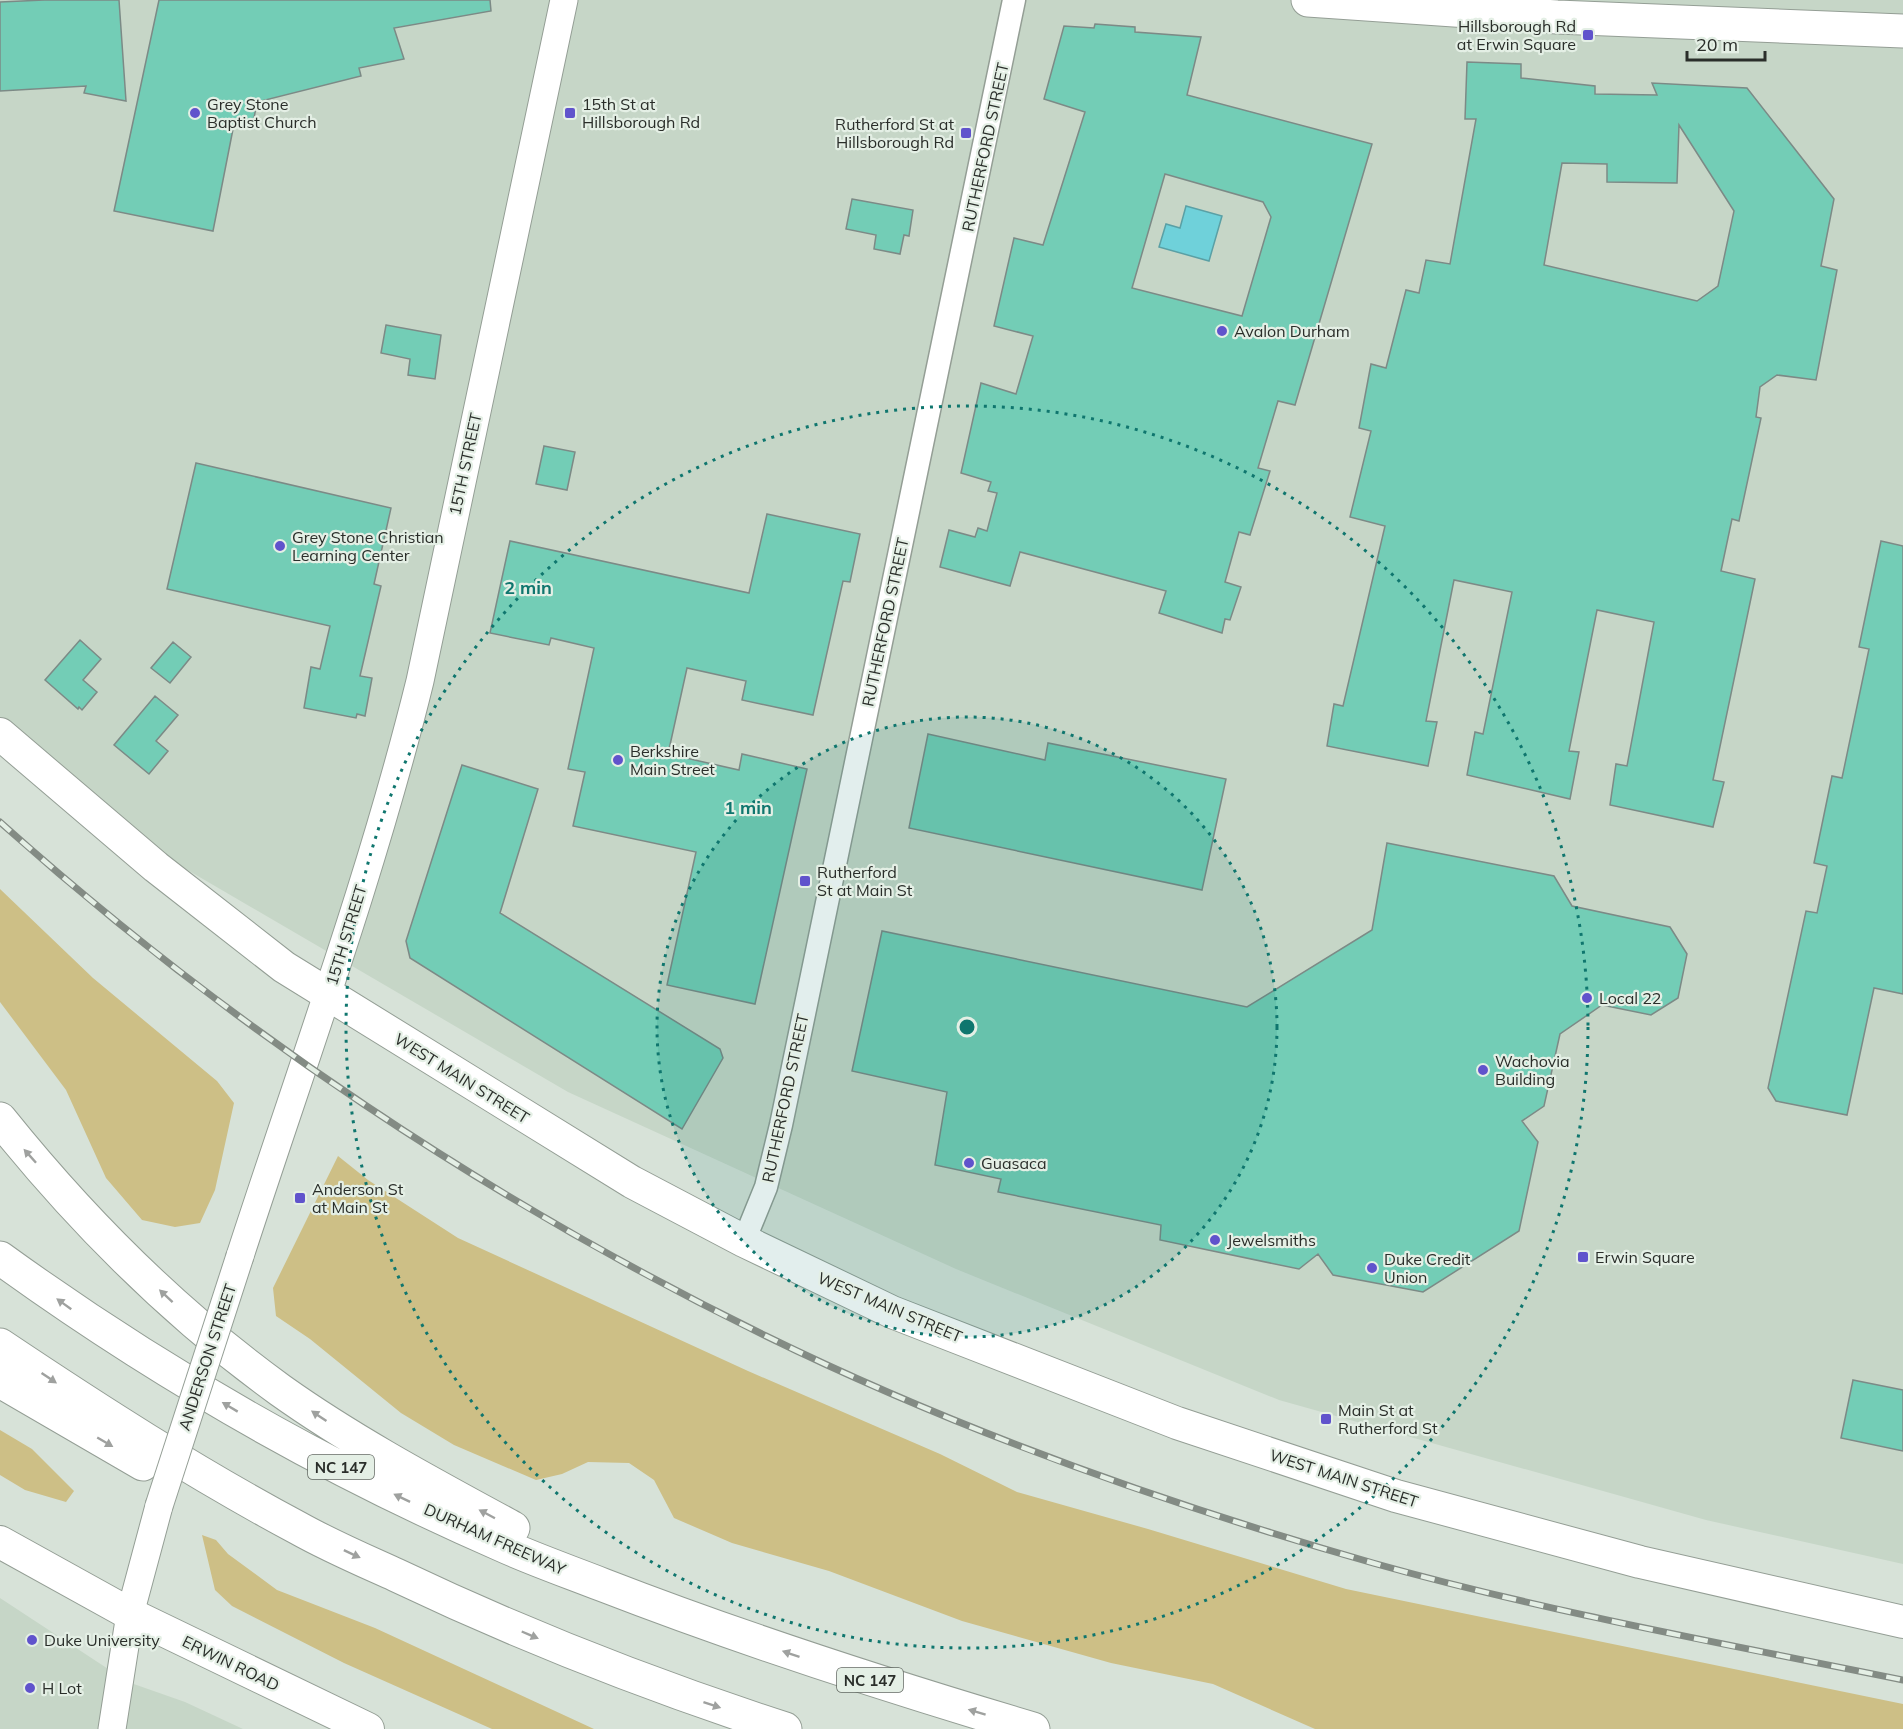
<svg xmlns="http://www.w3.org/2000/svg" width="1903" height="1729" viewBox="0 0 1903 1729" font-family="Mulish,sans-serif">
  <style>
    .built { fill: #c6d6c7 }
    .green { fill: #cdbf86 }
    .water { fill: #6fd1da; stroke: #5aa0a5; stroke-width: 1.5 }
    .building { fill: #73cdb6; stroke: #7c8a86; stroke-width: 1.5; fill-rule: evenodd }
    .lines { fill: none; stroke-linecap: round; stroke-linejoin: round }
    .minor-casing { stroke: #949e95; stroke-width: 25 }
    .tertiary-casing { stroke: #949e95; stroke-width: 29 }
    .secondary-casing { stroke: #949e95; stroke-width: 34 }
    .primary-casing { stroke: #949e95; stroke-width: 35 }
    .motorway-casing { stroke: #949e95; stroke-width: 35 }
    .minor { stroke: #fff; stroke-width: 22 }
    .tertiary { stroke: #fff; stroke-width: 27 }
    .secondary { stroke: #fff; stroke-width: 32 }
    .primary { stroke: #fff; stroke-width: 33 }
    .motorway { stroke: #fff; stroke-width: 33 }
    .rail-casing { stroke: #838b84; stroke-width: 7 }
    .rail { stroke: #e4efe5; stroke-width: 4.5; stroke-dasharray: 14; stroke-linecap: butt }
    .tertiary-bridge-casing { stroke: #949e95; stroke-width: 29; stroke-linecap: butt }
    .tertiary-bridge { stroke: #fff; stroke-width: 27 }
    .oneway { fill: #9fa19f }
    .ring { fill: none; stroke: #0f766e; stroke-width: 3; stroke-dasharray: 3 6 }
    .poi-dot { fill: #6053cc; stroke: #e4efe5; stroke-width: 2 }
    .labels { text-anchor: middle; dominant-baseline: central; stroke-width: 4.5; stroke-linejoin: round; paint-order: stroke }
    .shield { fill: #e4efe5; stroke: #626862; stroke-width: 1.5 }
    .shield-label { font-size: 15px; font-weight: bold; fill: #2a2e2a }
    .poi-label { font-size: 16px; fill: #2a2e2a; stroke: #e4efe5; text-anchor: start }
    .street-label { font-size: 16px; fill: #2a2e2a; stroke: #e4efe5 }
    .centre { fill: #0f766e; stroke: #e4efe5; stroke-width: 3 }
    .ring-label { font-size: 18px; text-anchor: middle; font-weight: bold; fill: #0f766e; stroke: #e4efe5; stroke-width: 4.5; stroke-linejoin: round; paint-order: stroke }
  </style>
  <rect width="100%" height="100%" fill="#d7e2d8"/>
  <!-- built -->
  <path class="built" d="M0 0H1903V1564L1706 1520 1279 1400 956 1269 568 1092 107 823 0 720Z
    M0 1598 128 1682 185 1702 243 1729H0Z"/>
  <!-- green -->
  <path class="green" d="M0 889 93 978 217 1081 234 1103 215 1190 200 1223 175 1227 142 1220 106 1178 66 1090 0 1002Z
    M338 1156 368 1180 458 1238 748 1371 940 1454 1017 1492 1148 1529 1346 1589 1903 1704V1729H1315L1213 1684 1111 1663 962 1621 829 1571 732 1543 674 1518 654 1480 629 1463 588 1462 562 1474 536 1480 454 1445 401 1413 310 1339 276 1316 273 1288Z
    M0 1430 32 1449 74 1491 66 1502 25 1490 0 1475Z
    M202 1535 216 1540 228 1554 277 1590 375 1628 594 1729H492L344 1663 232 1606 215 1590Z"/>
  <!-- water -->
  <path class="water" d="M1186 206 1222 216 1209 261 1159 247 1166 224 1180 228Z"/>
  <!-- building -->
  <path class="building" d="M44 0H119L126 101 84 93 86 86 0 91V2Z
    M159 0H490L491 11 394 28 404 59 359 68 361 76 257 102 252 129 234 124 213 231 114 211Z
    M1095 24 1135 27V32L1201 37 1187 95 1372 144 1295 405 1278 401 1258 468 1270 471 1250 535 1239 532 1225 582 1241 587 1230 620 1225 619 1222 633 1159 613 1166 591 1020 552 1010 586 940 567 949 530 975 537 978 528 987 531 997 493 988 491 991 482 961 473 981 383 1016 394 1033 336 994 326 1014 238 1043 245 1085 112 1044 99 1064 26 1094 28ZM1165 174 1263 202 1271 217 1242 316 1132 288Z
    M1467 62 1521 64V78L1595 86V94L1657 95 1652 83 1747 88 1834 199 1821 266 1837 270 1816 380 1777 375 1760 387 1756 417 1761 418 1739 521 1732 519 1721 571 1755 579 1713 780 1724 782 1713 827 1610 805 1616 764 1627 766 1654 622 1597 610 1569 751 1579 752 1570 799 1467 775 1475 732 1483 734 1512 592 1454 580 1426 721 1437 722 1428 766 1327 746 1334 704 1343 706 1385 526 1350 517 1371 431 1359 428 1371 364 1386 368 1406 290 1419 293 1426 260 1450 264 1476 119H1465ZM1679 125 1734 211 1718 286 1697 301 1544 265 1562 163 1607 164V182L1677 183Z
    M852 199 913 210 909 236 904 235 900 254 874 249 876 235 846 229Z
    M386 325 441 335 435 379 408 375 410 359 381 353Z
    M544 446 575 452 567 490 536 484Z
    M196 463 391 508 374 584 381 586 360 676 372 678 365 716 357 714 356 718 304 708 311 667 320 669 330 626 167 589Z
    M767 514 860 534 850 582 843 581 813 715 742 700 746 681 687 668 668 754 739 770 742 754 807 769 755 1004 667 985 696 852 573 826 585 772 568 769 594 648 551 638 549 645 490 633 510 541 749 593Z
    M1881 541 1903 546V994L1874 988 1847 1115 1776 1101 1768 1088 1806 911 1817 913 1827 866 1814 863 1832 776 1842 778 1869 649 1859 647Z
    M80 640 101 659 83 680 97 692 82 710 79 707 78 709 45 680Z
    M173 642 191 657 170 683 151 668Z
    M155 696 178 715 156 741 168 751 149 774 114 745Z
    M928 734 1045 760 1048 743 1226 779 1202 890 909 828Z
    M462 765 538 789 500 913 720 1049 723 1058 682 1129 410 958 406 941Z
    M1387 843 1554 876 1572 906 1670 927 1687 954 1678 998 1651 1015 1602 1005 1560 1034 1544 1106 1522 1121 1538 1142 1519 1231 1423 1292 1333 1275 1318 1254 1299 1269 1160 1240 1161 1225 998 1192 1001 1179 935 1165 947 1092 852 1071 882 931 1247 1007 1372 930Z
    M1853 1380 1903 1390V1451L1841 1438Z"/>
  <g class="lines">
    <!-- minor casing -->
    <g class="minor-casing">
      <path id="minor" d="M744 1241 766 1187 781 1125 1014 0"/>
    </g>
    <!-- tertiary casing -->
    <g class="tertiary-casing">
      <path id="tertiary" d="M240 1256C302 1065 372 876 420 681L564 0
        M112 1729 130 1614 159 1506"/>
    </g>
    <!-- secondary casing -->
    <g class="secondary-casing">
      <path id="secondary" d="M0 734 156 867 284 967 632 1182 744 1241 892 1312 1177 1423 1396 1496 1640 1562 1903 1622
        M0 1542 130 1614 368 1729"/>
    </g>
    <!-- primary casing -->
    <g class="primary-casing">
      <path id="primary" d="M1308 0 1557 17 1903 31"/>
    </g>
    <!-- motorway casing -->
    <g class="motorway-casing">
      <path id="motorway" d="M0 1119C81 1220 175 1314 280 1390 353 1442 434 1485 513 1528
        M0 1258C156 1371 325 1468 502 1545 535 1560 570 1572 603 1585 745 1640 888 1686 1033 1729
        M0 1345C97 1410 195 1473 298 1528 330 1546 363 1560 396 1575 522 1635 652 1686 785 1729
        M0 1381 143 1464"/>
    </g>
    <!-- minor -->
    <use href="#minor" class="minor"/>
    <!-- tertiary -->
    <use href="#tertiary" class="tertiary"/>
    <!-- secondary -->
    <use href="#secondary" class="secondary"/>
    <!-- primary -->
    <use href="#primary" class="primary"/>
    <!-- motorway -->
    <use href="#motorway" class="motorway"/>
    <!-- rail casing -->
    <g class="rail-casing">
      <path id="rail" d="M0 822C229 1027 490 1201 766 1336 960 1431 1166 1504 1373 1563 1547 1612 1726 1644 1903 1680"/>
    </g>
    <!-- rail -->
    <use href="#rail" class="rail"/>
    <!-- tertiary-bridge casing -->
    <g class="tertiary-bridge-casing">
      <path id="tertiary-bridge" d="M159 1506 240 1256"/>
    </g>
    <!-- tertiary-bridge -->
    <use href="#tertiary-bridge" class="tertiary-bridge"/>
  </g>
  <!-- one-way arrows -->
  <defs><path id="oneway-solid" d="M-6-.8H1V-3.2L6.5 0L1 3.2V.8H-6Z" transform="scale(1.5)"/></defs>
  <g class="oneway">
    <use href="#oneway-solid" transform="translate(30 1156) rotate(-132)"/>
    <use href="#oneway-solid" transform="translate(166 1296) rotate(-137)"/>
    <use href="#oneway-solid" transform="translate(64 1304) rotate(-144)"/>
    <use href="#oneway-solid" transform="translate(49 1378) rotate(34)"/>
    <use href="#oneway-solid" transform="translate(230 1407) rotate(-149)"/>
    <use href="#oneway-solid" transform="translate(319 1416) rotate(-146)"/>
    <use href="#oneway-solid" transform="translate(105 1442) rotate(30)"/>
    <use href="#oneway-solid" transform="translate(402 1498) rotate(-154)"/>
    <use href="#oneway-solid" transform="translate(487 1514) rotate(-152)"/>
    <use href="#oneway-solid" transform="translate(352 1554) rotate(25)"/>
    <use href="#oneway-solid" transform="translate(530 1635) rotate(23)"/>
    <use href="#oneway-solid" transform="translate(791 1654) rotate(-161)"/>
    <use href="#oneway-solid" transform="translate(712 1705) rotate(18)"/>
    <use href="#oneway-solid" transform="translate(977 1712) rotate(-163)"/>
  </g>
  <!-- distance rings -->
  <circle cx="967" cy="1027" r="310" fill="#0f766e" fill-opacity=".12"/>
  <g class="ring">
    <circle cx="967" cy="1027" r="310"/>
    <circle cx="967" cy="1027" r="621"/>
  </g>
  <!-- markers -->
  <g class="poi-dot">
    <rect x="1582" y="29" width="12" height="12" rx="3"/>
    <circle cx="195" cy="113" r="6"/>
    <rect x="564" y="107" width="12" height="12" rx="3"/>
    <rect x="960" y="127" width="12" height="12" rx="3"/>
    <circle cx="1222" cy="331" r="6"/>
    <circle cx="280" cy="546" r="6"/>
    <circle cx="618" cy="760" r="6"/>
    <rect x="799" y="875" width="12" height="12" rx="3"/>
    <circle cx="1587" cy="998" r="6"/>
    <circle cx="1483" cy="1070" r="6"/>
    <circle cx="969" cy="1163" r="6"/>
    <rect x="294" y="1192" width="12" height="12" rx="3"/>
    <circle cx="1215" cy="1240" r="6"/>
    <rect x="1577" y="1251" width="12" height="12" rx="3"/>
    <circle cx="1372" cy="1268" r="6"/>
    <rect x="1320" y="1413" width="12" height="12" rx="3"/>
    <circle cx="32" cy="1640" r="6"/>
    <circle cx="30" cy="1688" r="6"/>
  </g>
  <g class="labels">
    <!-- shield labels -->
    <g class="shield">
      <rect x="308" y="1455" width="66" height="24" rx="4.5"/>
      <rect x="837" y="1668" width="66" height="24" rx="4.5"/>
    </g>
    <g class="shield-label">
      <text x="341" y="1467">NC 147</text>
      <text x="870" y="1680">NC 147</text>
    </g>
    <!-- poi labels -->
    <g class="poi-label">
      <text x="1576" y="26" text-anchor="end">Hillsborough Rd<tspan x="1576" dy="18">at Erwin Square</tspan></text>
      <text x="207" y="104">Grey Stone<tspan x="207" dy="18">Baptist Church</tspan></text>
      <text x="582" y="104">15th St at<tspan x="582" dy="18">Hillsborough Rd</tspan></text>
      <text x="954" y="124" text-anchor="end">Rutherford St at<tspan x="954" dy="18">Hillsborough Rd</tspan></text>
      <text x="1234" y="331">Avalon Durham</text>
      <text x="292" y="537">Grey Stone Christian<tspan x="292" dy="18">Learning Center</tspan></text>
      <text x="630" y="751">Berkshire<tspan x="630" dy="18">Main Street</tspan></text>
      <text x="817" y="872">Rutherford<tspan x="817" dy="18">St at Main St</tspan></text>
      <text x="1599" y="998">Local 22</text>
      <text x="1495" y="1061">Wachovia<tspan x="1495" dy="18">Building</tspan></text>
      <text x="981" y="1163">Guasaca</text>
      <text x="312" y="1189">Anderson St<tspan x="312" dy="18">at Main St</tspan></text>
      <text x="1227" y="1240">Jewelsmiths</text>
      <text x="1595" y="1257">Erwin Square</text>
      <text x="1384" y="1259">Duke Credit<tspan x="1384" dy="18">Union</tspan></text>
      <text x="1338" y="1410">Main St at<tspan x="1338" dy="18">Rutherford St</tspan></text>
      <text x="44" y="1640">Duke University</text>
      <text x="42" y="1688">H Lot</text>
    </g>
    <!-- street labels -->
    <g class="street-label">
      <text transform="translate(985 147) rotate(-78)">RUTHERFORD STREET</text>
      <text transform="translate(465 464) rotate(-78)">15TH STREET</text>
      <text transform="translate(885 622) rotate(-78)">RUTHERFORD STREET</text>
      <text transform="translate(346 935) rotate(-73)">15TH STREET</text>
      <text transform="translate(462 1078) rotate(32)">WEST MAIN STREET</text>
      <text transform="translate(785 1098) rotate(-78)">RUTHERFORD STREET</text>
      <text transform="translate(890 1307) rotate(23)">WEST MAIN STREET</text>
      <text transform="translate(207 1357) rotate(-72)">ANDERSON STREET</text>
      <text transform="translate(1344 1478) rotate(18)">WEST MAIN STREET</text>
      <text transform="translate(495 1539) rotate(24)">DURHAM FREEWAY</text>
      <text transform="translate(231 1663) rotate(26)">ERWIN ROAD</text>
    </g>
  </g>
  <circle cx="967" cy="1027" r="9" class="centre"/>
  <g class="ring-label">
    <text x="528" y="594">2 min</text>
    <text x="748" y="814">1 min</text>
  </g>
  <!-- scale -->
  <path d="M1687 51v9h78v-9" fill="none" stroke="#2a2e2a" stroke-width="3"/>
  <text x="1696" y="51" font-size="18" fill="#2a2e2a" stroke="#e4efe5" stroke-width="4.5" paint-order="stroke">20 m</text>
</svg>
